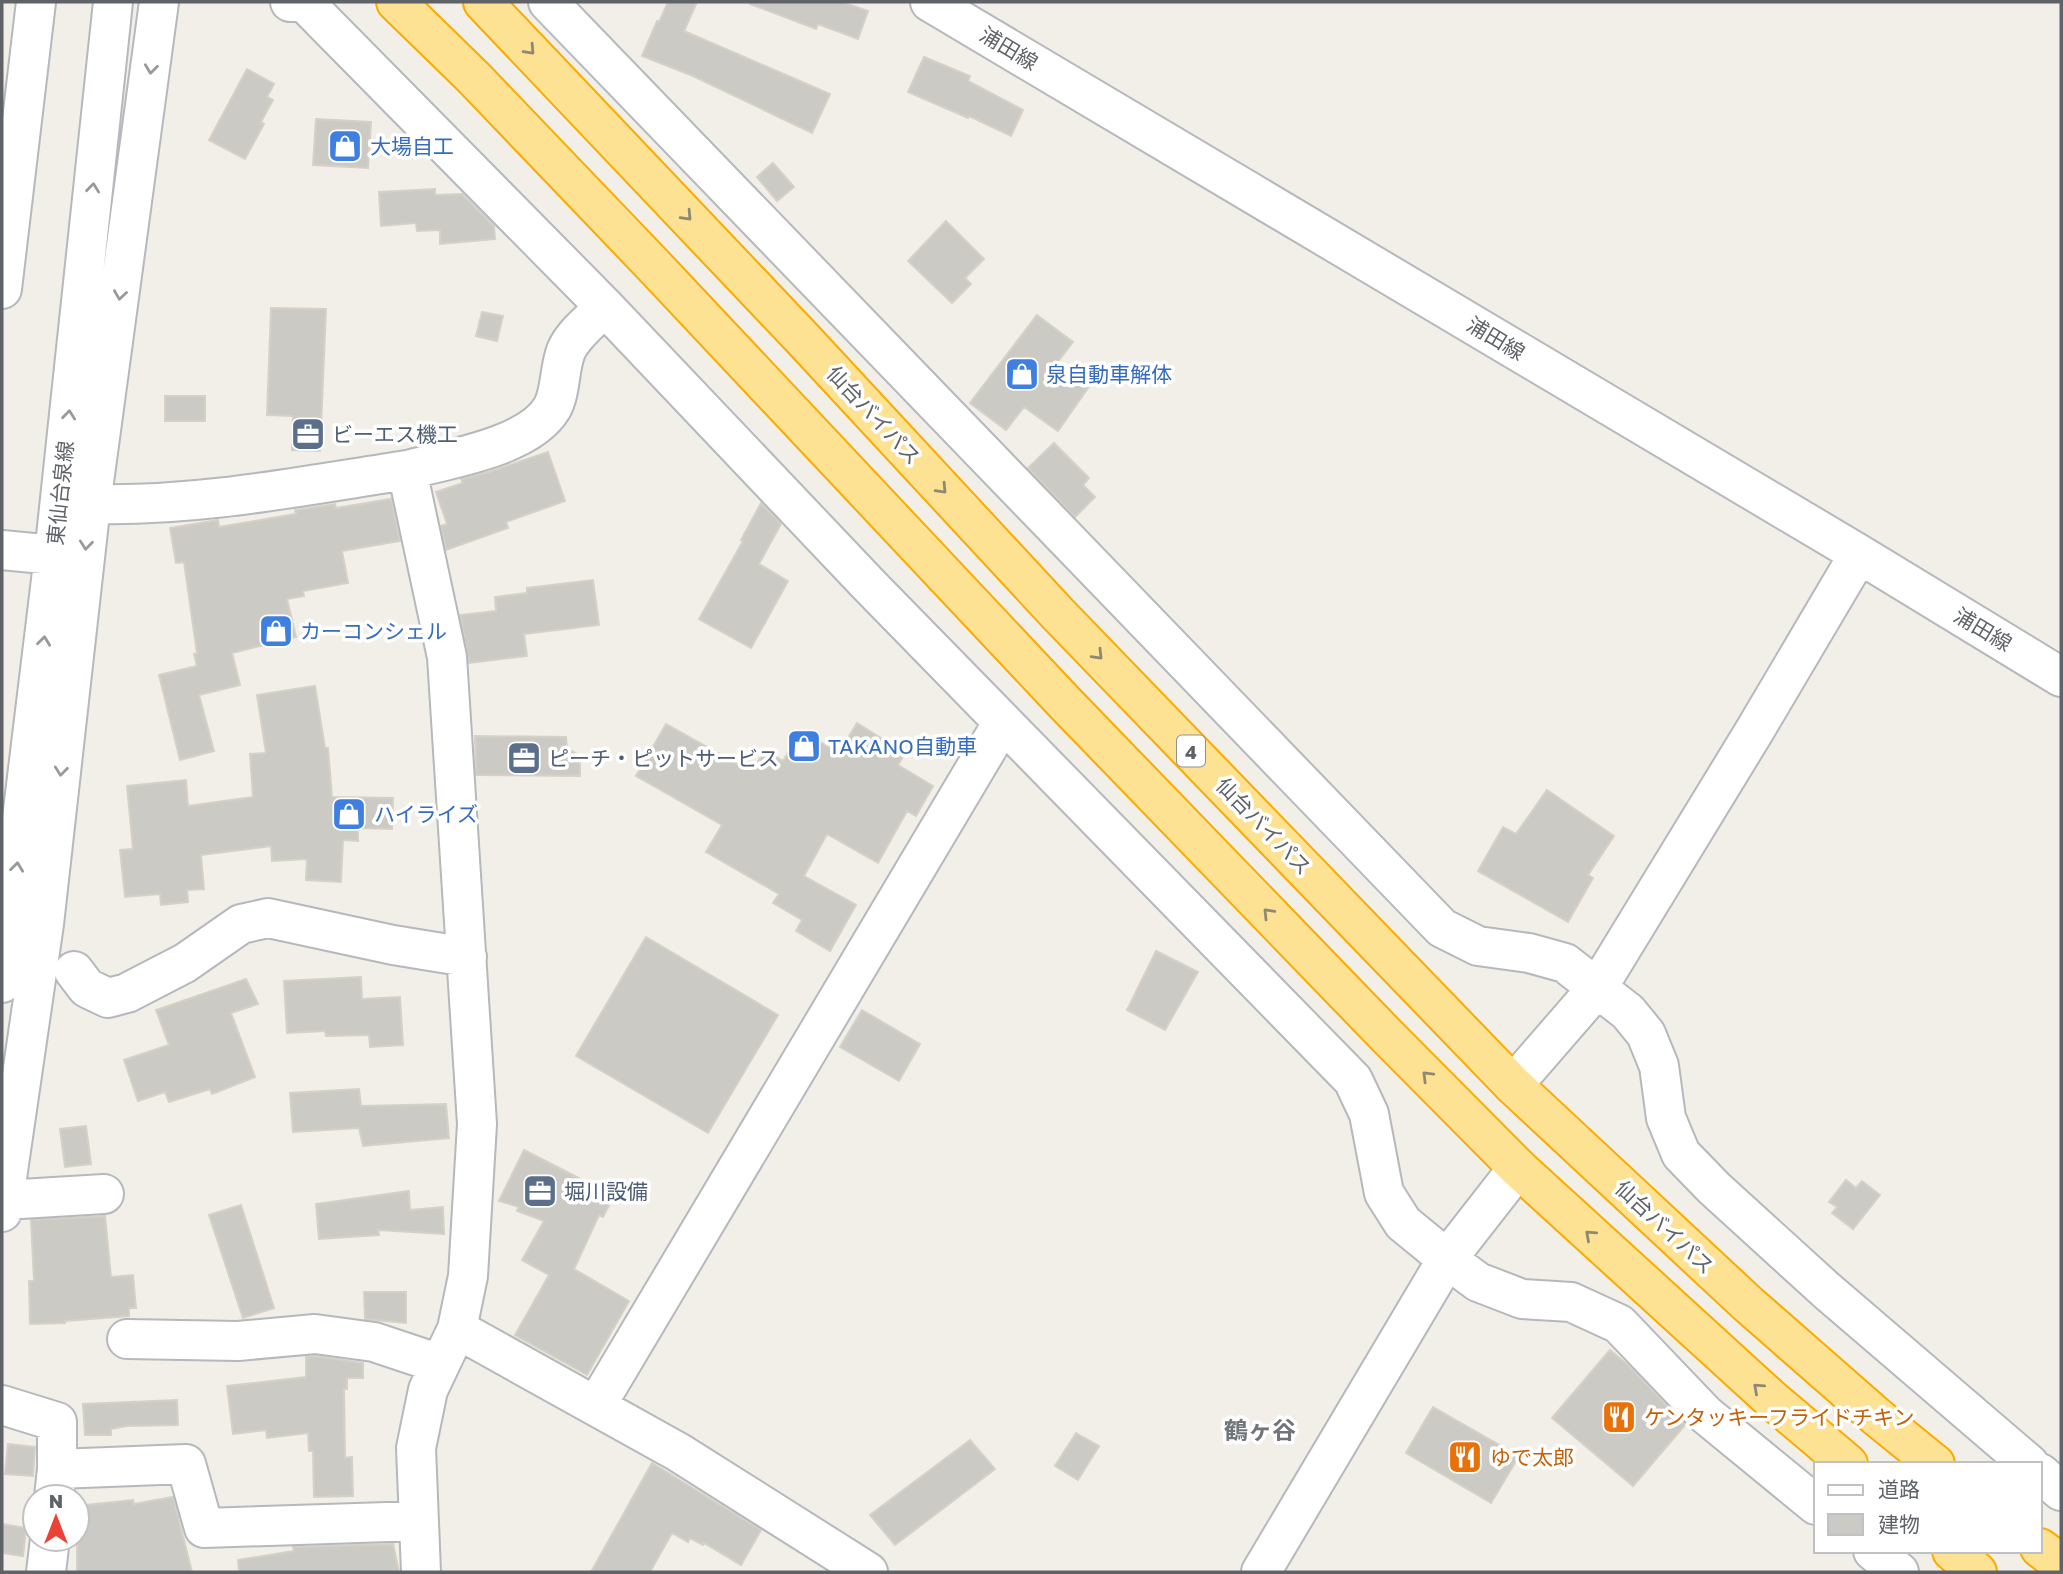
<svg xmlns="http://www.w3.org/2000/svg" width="2063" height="1574" viewBox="0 0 2063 1574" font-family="'Golos Text','Noto Sans JP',sans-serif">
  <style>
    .building { fill: #cccac5; stroke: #d6d1c6; stroke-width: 2 }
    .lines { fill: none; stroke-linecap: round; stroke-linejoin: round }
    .minor-casing { stroke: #b5b8bc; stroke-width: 42 }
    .highway-casing { stroke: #f9ab00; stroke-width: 42 }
    .minor { stroke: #fff; stroke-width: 38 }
    .highway { stroke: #fde293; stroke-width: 38 }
    .oneway { stroke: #8e8975 }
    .oneway2 { stroke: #979a9d }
    .labels { text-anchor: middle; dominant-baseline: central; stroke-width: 7; stroke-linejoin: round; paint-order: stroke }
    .shield { fill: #fff; stroke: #8f9295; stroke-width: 2 }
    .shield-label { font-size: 19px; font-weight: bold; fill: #5f6368 }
    .street-label { font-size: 21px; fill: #5f6368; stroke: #fff }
    .shop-label { font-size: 21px; fill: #366cbe; stroke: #fff; text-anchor: start }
    .service-label { font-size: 21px; fill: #4e5e75; stroke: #fff; text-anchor: start }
    .food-label { font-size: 21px; fill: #c56008; stroke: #fff; text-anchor: start }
    .quarter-label { font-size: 24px; font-weight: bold; fill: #70757a; stroke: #fff }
  </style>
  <rect width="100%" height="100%" fill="#f1efe8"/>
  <!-- building -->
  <path class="building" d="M668 2H697L684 31 830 94 812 133 693 76 642 56 657 21 659 22Z
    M751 2H842L868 11 858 39 818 24 816 29 750 4Z
    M924 57 970 76 968 81 1023 110 1011 136 969 116 968 118 908 92Z
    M247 69 274 84 267 97 273 100 261 122 264 124 245 159 209 140Z
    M316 119 371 122 368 168 313 165Z
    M773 163 794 187 777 201 757 177Z
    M435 189V195L462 194 494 226 495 239 440 244V230L417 231 416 223 381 226 379 192Z
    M946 221 984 259 965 278 971 284 952 303 908 261Z
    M271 308 326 309 320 451 292 450 293 416 267 415Z
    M482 312 503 316 497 341 476 336Z
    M1037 315 1073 342 1057 363 1090 385 1058 431 1024 407 1006 430 970 403Z
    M165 396H205V421H165Z
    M1054 443 1089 478 1083 485 1095 497 1075 517 1028 468Z
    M548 452 565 501 506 522 508 528 446 550 441 526 447 524 436 492 463 483 461 479 489 472Z
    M391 499 400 541 342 551 348 583 303 591 304 596 287 599 296 637 232 653 240 685 199 695 214 751 180 760 159 675 197 666 194 654 197 653 184 562 176 563 170 528 218 520 219 527 296 514 295 510 335 504 336 508Z
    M761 503 781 524 759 564 788 581 751 648 699 619 743 541 741 540Z
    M593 580 599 625 524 634 527 656 469 663 460 615 496 611 495 597 527 593V588Z
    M315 686 325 748H328L332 797 393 798 392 829 358 828V841L343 840 341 882 306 880 307 859 272 861 271 846 201 855 204 889 187 890 188 902 161 905 160 894 125 897 120 850 133 849 127 786 186 780 188 806 253 797 250 754 266 753 257 695Z
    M857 723 905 753 898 765 933 786 916 816 907 811 878 863 827 834 804 876 856 905 830 951 796 931 802 920 773 903 779 894 706 852 722 825 636 776 666 724 743 767 747 760 756 765 765 750 783 761 801 731 839 753Z
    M475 736 566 737 567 748 580 756V776L476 775Z
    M1547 790 1614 836 1588 875 1593 878 1568 922 1478 871 1503 827 1516 834Z
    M646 937 778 1015 708 1133 576 1056Z
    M1156 951 1198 972 1165 1030 1127 1010Z
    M361 977 362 999 400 997 403 1045 370 1047 369 1035 326 1036 325 1031 287 1033 284 981Z
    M246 979 258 1004 231 1013 255 1077 212 1094 210 1089 169 1102 165 1092 138 1101 124 1060 169 1045 156 1010Z
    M862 1010 920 1044 899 1081 840 1047Z
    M359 1089 361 1106 446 1104 449 1138 363 1146 359 1128 293 1132 290 1093Z
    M86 1126 91 1164 65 1167 60 1129Z
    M524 1150 614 1196 603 1217 599 1215 574 1269 629 1301 587 1375 515 1335 549 1275 522 1260 544 1221 517 1211 519 1207 499 1201Z
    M1846 1180 1856 1188 1862 1181 1880 1195 1853 1229 1832 1213 1837 1207 1829 1202Z
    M409 1191 410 1210 443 1207 444 1234 378 1230 379 1235 319 1239 316 1204Z
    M241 1205 274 1308 243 1318 209 1215Z
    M105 1216 111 1277 133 1275 136 1308H129V1316L65 1321V1323L30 1324 29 1281H34L31 1220Z
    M364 1292H406V1323L365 1319Z
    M1610 1350 1629 1366 1685 1425 1633 1486 1552 1418Z
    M315 1356 363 1363V1378H347V1389H344L345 1458 352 1457 353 1496 314 1497 313 1451H309L308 1433 267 1438 266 1430 233 1434 227 1386 306 1377V1357Z
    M177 1400 178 1425 126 1426 111 1429V1435H85L83 1404Z
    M1433 1407 1519 1456 1491 1503 1406 1453Z
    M1076 1433 1099 1446 1078 1480 1055 1466Z
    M970 1440 995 1469 895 1545 870 1515Z
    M8 1444 35 1447 33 1476 5 1474Z
    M652 1463 761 1530 741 1565 704 1543 703 1545 690 1538 688 1542 672 1533 650 1572H591Z
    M173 1497 192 1572H77V1506L133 1500 134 1504Z
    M2 1524 26 1528 23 1556 2 1553Z
    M393 1544 399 1572H239L238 1560 294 1551 293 1547Z"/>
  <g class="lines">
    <!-- minor casing -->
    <g class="minor-casing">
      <path id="minor" d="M290 2H304L605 307C592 320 573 334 566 351 559 369 561 392 552 408 529 447 448 459 407 470
        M548 2 1442 928 1478 946 1529 953 1565 963 1628 1012 1646 1034 1659 1066 1666 1118 1681 1154 1714 1188 1826 1290 2029 1464
        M930 2 1859 554 2061 677
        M2 289 36 2
        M605 307 869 585 1353 1080 1369 1114 1384 1193 1403 1223 1447 1259 1518 1168
        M91 504C197 507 302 486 407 470L447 657 477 1124 468 1276 457 1329 428 1390 416 1448 421 1572
        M2 550 54 555
        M74 971 87 988 108 998 127 993 185 963 241 924 268 918 393 945 467 957
        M2 983 54 555 113 2
        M1513 1085 1598 987 1755 730 1859 554
        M4 1200 104 1194
        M2 1212 44 924 91 504 159 2
        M457 1329 678 1452 868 1572
        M127 1339 238 1341 315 1334 374 1342 440 1364
        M2 1405 57 1422V1469L54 1497
        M596 1406 1003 722
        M57 1469 186 1464 204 1528 419 1521
        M2040 1473 2061 1491
        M1873 1551 1899 1572
        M46 1572 50 1539
        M1261 1572 1447 1259 1478 1282 1522 1299 1571 1302 1619 1324 1705 1414 1816 1505"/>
    </g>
    <!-- highway casing -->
    <g class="highway-casing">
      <path id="highway" d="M396 2 474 78 654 266 1064 702 1385 1034 1518 1168 1770 1398 1848 1464
        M483 2 802 338 1058 614 1513 1085 1748 1304 1877 1417 1935 1464
        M2040 1548 2061 1564
        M1952 1551 1977 1572"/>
    </g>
    <!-- minor -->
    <use href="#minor" class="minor"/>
    <!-- highway -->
    <use href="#highway" class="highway"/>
  </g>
  <!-- one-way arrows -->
  <defs><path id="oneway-chevron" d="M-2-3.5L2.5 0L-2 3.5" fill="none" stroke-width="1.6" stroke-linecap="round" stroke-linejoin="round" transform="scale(1.75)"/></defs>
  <g class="oneway">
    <use href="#oneway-chevron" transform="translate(530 50) rotate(47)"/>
    <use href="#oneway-chevron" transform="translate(687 216) rotate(47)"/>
    <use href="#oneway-chevron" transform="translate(942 489) rotate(47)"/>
    <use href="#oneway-chevron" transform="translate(1098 655) rotate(46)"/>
    <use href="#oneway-chevron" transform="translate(1268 913) rotate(-134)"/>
    <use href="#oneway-chevron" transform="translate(1427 1076) rotate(-135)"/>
    <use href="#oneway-chevron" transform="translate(1590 1235) rotate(-138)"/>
    <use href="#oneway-chevron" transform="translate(1758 1388) rotate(-138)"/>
  </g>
  <g class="oneway2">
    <use href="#oneway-chevron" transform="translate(151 69) rotate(97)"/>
    <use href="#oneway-chevron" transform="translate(93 188) rotate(-84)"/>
    <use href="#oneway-chevron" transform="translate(120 295) rotate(98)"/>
    <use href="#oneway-chevron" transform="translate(69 415) rotate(-84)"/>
    <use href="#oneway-chevron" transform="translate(86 545) rotate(96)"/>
    <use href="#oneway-chevron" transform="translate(44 641) rotate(-83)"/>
    <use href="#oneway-chevron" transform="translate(61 771) rotate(96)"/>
    <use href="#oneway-chevron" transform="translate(17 867) rotate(-83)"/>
  </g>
  <!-- icons -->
  <defs>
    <g id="shop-square" transform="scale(1.75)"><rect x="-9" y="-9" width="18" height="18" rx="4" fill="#3f7fe0" stroke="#fff"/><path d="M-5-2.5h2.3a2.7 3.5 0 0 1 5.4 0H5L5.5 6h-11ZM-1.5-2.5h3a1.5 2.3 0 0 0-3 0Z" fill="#fff"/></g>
    <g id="office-square" transform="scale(1.75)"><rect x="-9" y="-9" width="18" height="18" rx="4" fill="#5c6f8a" stroke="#fff"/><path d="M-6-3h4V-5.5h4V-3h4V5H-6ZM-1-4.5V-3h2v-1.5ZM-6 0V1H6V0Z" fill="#fff"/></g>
    <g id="restaurant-square" transform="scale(1.75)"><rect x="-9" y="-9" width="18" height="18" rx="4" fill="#e8710a" stroke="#fff"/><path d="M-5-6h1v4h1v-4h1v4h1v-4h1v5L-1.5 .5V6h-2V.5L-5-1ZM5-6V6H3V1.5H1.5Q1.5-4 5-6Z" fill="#fff"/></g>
  </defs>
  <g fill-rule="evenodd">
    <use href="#shop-square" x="345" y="146"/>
    <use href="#shop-square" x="1022" y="374"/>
    <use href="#office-square" x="308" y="434"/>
    <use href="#shop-square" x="276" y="631"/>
    <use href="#shop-square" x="804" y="746"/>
    <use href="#office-square" x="524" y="758"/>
    <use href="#shop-square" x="349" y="814"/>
    <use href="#office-square" x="540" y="1191"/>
    <use href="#restaurant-square" x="1619" y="1417"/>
    <use href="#restaurant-square" x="1465" y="1457"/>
  </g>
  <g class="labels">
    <!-- shield labels -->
    <rect class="shield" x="1177" y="735.5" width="28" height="31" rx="5"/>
    <g class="shield-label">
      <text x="1191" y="751">4</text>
    </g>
    <!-- street labels -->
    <g class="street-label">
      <text transform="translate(1009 48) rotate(31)">浦田線</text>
      <text transform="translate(1496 338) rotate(31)">浦田線</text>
      <text transform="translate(874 415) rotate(47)">仙台バイパス</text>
      <text transform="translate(60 493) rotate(-84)">東仙台泉線</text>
      <text transform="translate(1983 629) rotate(31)">浦田線</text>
      <text transform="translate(1264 826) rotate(46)">仙台バイパス</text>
      <text transform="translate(1665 1227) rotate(43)">仙台バイパス</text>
    </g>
    <!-- shop labels -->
    <g class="shop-label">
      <text x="370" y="146">大場自工</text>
      <text x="1046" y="374">泉自動車解体</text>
      <text x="300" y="631">カーコンシェル</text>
      <text x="828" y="746">TAKANO自動車</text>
      <text x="374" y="814">ハイライズ</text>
    </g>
    <!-- service labels -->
    <g class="service-label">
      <text x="332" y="434">ビーエス機工</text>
      <text x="548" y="758">ピーチ・ピットサービス</text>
      <text x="564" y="1191">堀川設備</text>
    </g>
    <!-- food labels -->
    <g class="food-label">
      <text x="1644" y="1417">ケンタッキーフライドチキン</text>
      <text x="1490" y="1457">ゆで太郎</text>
    </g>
    <!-- quarter labels -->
    <g class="quarter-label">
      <text x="1260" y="1429">鶴ヶ谷</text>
    </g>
  </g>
  <!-- border -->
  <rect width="2063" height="1574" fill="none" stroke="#5f6368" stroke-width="7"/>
  <!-- legend -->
  <rect x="1814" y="1462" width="228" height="91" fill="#ffffff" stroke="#bfc1c3" stroke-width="2"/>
  <rect x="1828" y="1485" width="35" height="10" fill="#ffffff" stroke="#bfc1c3" stroke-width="2"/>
  <text x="1878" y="1497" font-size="21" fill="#5f6368">道路</text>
  <rect x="1828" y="1514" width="35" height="21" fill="#cccac5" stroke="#bfc1c3" stroke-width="2"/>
  <text x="1878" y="1532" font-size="21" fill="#5f6368">建物</text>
  <!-- north arrow -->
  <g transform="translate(56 1518)"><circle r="33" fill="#ffffff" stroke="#bfc1c3" stroke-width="2"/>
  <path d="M0-5L12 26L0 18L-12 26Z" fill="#ea4335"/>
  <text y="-10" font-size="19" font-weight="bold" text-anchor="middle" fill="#5f6368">N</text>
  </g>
</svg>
